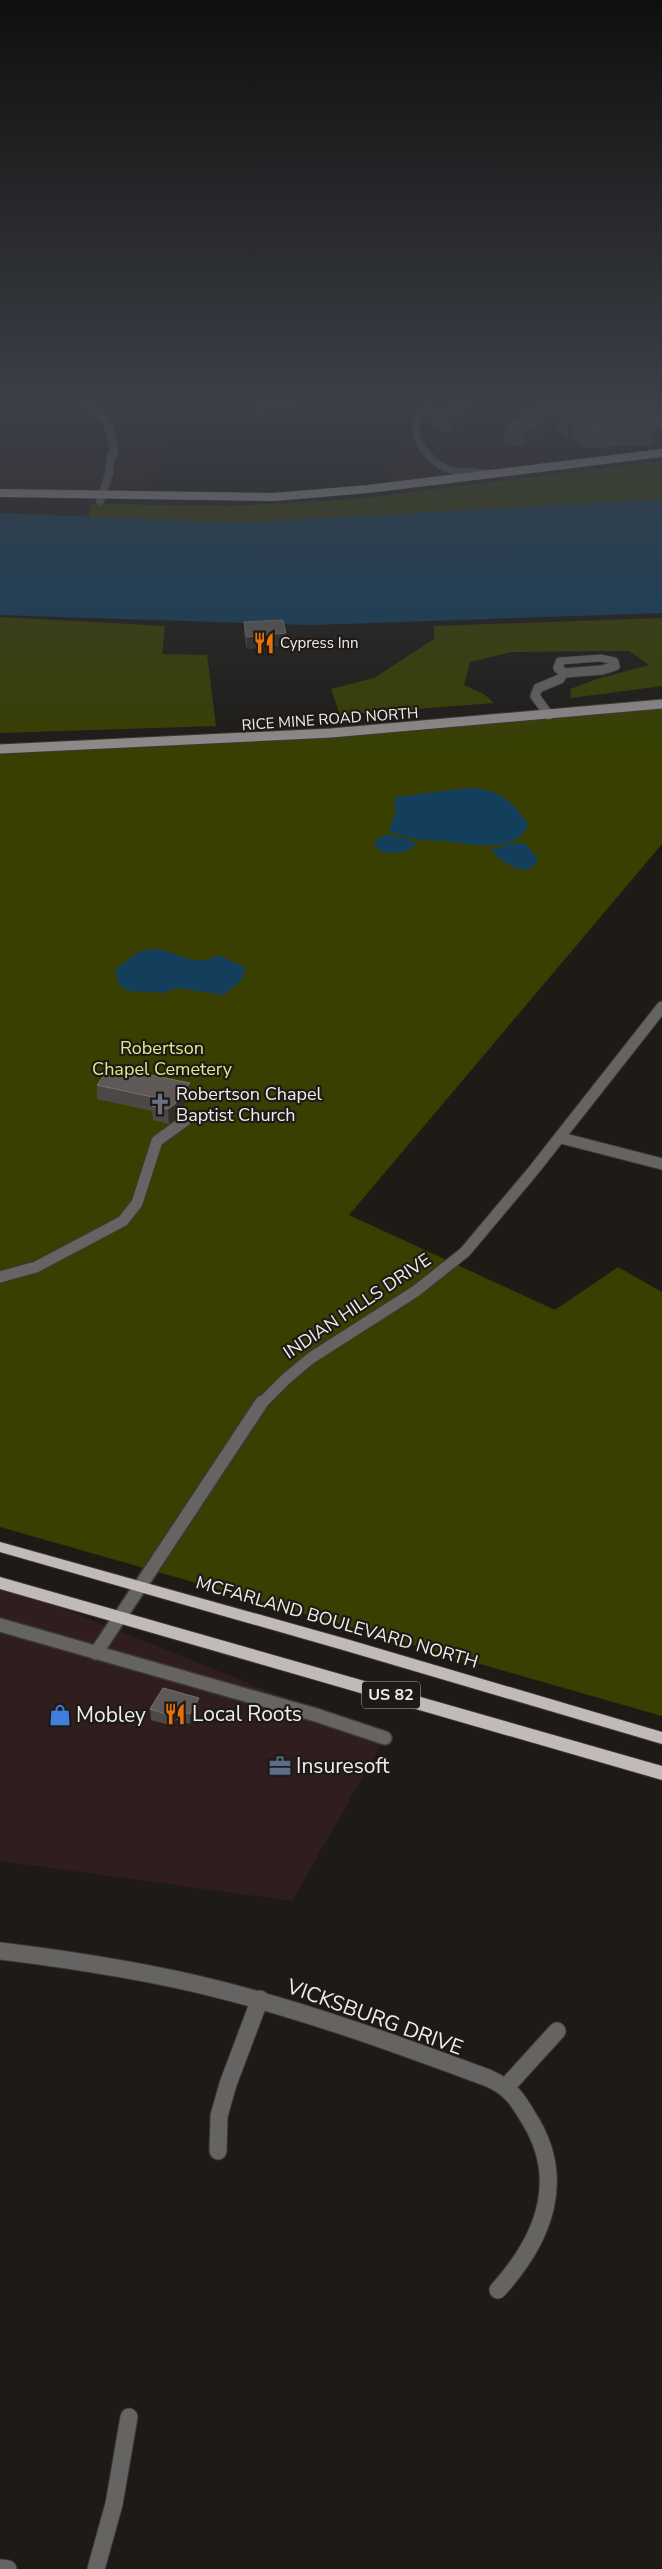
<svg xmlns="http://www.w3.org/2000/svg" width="662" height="2569" viewBox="0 0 662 2569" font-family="'Nunito Sans',sans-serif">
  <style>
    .commercial { fill: #301d1e }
    .education { fill: #301d1f }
    .green { fill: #383f00 }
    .water { fill: #133f5d }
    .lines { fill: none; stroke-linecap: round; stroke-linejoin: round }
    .minor-far4-casing { stroke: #3b3935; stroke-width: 8 }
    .minor-far3-casing { stroke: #3b3935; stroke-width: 11 }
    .minor-far2-casing { stroke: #3b3935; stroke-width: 13 }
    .minor-far1-casing { stroke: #3b3935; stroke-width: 16 }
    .minor-casing { stroke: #3b3935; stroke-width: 19 }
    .tertiary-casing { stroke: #3b3935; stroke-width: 9 }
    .secondary-casing { stroke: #3b3935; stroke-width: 11 }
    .primary-casing { stroke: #3b3935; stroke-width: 9 }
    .trunk-casing { stroke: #3b3935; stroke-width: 2 }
    .minor-far4 { stroke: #666363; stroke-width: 7 }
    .minor-far3 { stroke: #666363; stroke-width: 9 }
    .minor-far2 { stroke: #666363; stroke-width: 11 }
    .minor-far1 { stroke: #666363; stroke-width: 13 }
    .minor { stroke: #666363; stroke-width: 17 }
    .tertiary { stroke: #666363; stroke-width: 8 }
    .secondary { stroke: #918c8c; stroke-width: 9 }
    .primary { stroke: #b3acac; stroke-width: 8 }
    .trunk { fill: #c2baba; fill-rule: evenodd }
    .wall { fill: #4c4845 }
    .shaded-wall { fill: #322e2b }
    .building { fill: #5e5956; stroke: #75716e }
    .labels { text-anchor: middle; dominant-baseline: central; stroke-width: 4.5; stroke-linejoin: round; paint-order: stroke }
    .far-poi-label { font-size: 15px; fill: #f0eeeb; stroke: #1e1b17; text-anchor: start }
    .far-street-label { font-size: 15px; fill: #f0eeeb; stroke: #1e1b17 }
    .shield { fill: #1e1b17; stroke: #b1afab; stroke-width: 1 }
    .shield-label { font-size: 16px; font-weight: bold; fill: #f0eeeb }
    .park-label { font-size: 18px; fill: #dceb8f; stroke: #1e1b17 }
    .poi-label { font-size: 18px; fill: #f0eeeb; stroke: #1e1b17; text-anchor: start }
    .street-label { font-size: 18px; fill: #f0eeeb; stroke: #1e1b17 }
    .near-poi-label { font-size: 21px; fill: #f0eeeb; stroke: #1e1b17; text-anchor: start }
    .near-street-label { font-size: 21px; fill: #f0eeeb; stroke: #1e1b17 }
  </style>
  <rect width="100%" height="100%" fill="#1e1b17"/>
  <!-- commercial -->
  <path class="commercial" d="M0 1583 385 1738 292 1901 0 1861Z"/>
  <!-- education -->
  <path class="education" d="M0 401H662V496L418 510 384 479 399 437 398 423 183 419 145 490 0 489Z"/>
  <!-- green -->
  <path class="green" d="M662 461V499L238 523 88 517 92 504 232 506 356 499Z
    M0 617 165 626 162 654 207 655 216 726 0 733Z
    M662 618V686L571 698 570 689 597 679 649 665 629 651 512 652 470 662 464 685 484 694 494 703 340 715 331 689 374 678 434 639V626Z
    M662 708V844L349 1215 555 1310 618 1267 662 1292V1716L0 1527V753L331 738Z"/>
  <!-- water -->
  <path class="water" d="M662 499V613L312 625 0 615V513L238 523Z
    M468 788C497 787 512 801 528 824 519 856 467 843 444 841 426 840 405 840 388 830L396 813 394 800 397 797Z
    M387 834 408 839 417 844C407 854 391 855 378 850L374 844 379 838Z
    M525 843 538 859C527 884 502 860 490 850L509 844Z
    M157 949C182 953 194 968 219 955L246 968 241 981 224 995 177 988 164 993 130 991 120 987 115 970 140 951Z"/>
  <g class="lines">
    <!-- minor-far4 casing -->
    <g class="minor-far4-casing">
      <path id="minor-far4" d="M435 401C417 416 408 429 424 450 430 457 436 464 445 468 458 473 474 472 488 473
        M559 663 560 661 601 658 614 661V663"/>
    </g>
    <!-- minor-far3 casing -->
    <g class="minor-far3-casing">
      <path id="minor-far3" d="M560 662 558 668 564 673
        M564 673 602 670 615 666 614 662
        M549 715 535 696 538 688 560 679 564 673"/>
    </g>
    <!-- minor-far2 casing -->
    <g class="minor-far2-casing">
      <path id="minor-far2" d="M561 1138 662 1164
        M0 1277 36 1267 123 1221 137 1203 157 1141 186 1120
        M261 1404 287 1378 311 1358 416 1291 465 1252 533 1171 662 1007"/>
    </g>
    <!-- minor-far1 casing -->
    <g class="minor-far1-casing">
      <path id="minor-far1" d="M0 1625 316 1715 385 1738
        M96 1653 262 1402"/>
    </g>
    <!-- minor casing -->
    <g class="minor-casing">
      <path id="minor" d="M0 1951C73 1960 146 1971 217 1989 309 2012 399 2045 488 2078 509 2087 517 2098 528 2117 568 2179 544 2239 498 2290
        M507 2086 557 2031
        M218 2151 219 2116 228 2084 260 1999
        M0 2568 8 2569
        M96 2569 114 2504 129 2417"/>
    </g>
    <!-- tertiary casing -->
    <g class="tertiary-casing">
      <path id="tertiary" d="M79 401C107 415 111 424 114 455L111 456 109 474 100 501"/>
    </g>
    <!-- secondary casing -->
    <g class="secondary-casing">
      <path id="secondary" d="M0 749 331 733 662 704"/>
    </g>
    <!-- primary casing -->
    <g class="primary-casing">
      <path id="primary" d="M0 493 274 497 368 489 662 453"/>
    </g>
    <!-- trunk casing -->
    <g class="trunk-casing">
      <path id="trunk" d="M0 1542 343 1638 662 1732V1744L343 1650 0 1552Z
        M0 1577 662 1766V1780L0 1589Z"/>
    </g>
    <!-- minor-far4 -->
    <use href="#minor-far4" class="minor-far4"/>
    <!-- minor-far3 -->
    <use href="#minor-far3" class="minor-far3"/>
    <!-- minor-far2 -->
    <use href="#minor-far2" class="minor-far2"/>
    <!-- minor-far1 -->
    <use href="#minor-far1" class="minor-far1"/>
    <!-- minor -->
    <use href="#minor" class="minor"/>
    <!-- tertiary -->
    <use href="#tertiary" class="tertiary"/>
    <!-- secondary -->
    <use href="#secondary" class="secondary"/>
    <!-- primary -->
    <use href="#primary" class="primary"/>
    <!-- trunk -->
    <use href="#trunk" class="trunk"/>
  </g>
  <!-- wall -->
  <path class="wall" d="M239 401H334V412L261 421Z
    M454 401H594L605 403 662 401V443L652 445 583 448 572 437H568L555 429 524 447 504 443 505 427 524 416 492 409 451 432 433 429V412Z
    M244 622 286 645 247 649 244 633Z
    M190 1083V1097L176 1118 169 1124 153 1120 152 1111 97 1099V1085Z
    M199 1698V1708L190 1724 176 1720 173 1726 151 1720 150 1709Z"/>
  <!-- shaded-wall -->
  <path class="shaded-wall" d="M479 401H493L492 409 451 432V416Z
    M335 402 334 412 261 421V411Z
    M556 413 555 429 524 447V431Z
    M573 420 572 437H568V421Z
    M662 427V443L652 445 653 428Z
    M286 633V645L247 649V637Z
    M190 1083V1097L176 1118 169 1124 168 1109Z
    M199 1698V1708L190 1724V1714Z
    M176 1710V1720L173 1726 172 1716Z"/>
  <!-- building -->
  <path class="building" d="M250 401H334L335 402 261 411Z
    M454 401H479L451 416 433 412Z
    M532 401H594L605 403 608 401H662V404L652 402 662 412V427L653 428 584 432 573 420 568 421 556 413 524 431 505 427 546 403Z
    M283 620 286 633 247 637 244 622Z
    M110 1067 190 1083 175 1104 168 1109 152 1106 157 1098 97 1085Z
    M163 1688 199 1698 190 1714 176 1710 172 1716 150 1709Z"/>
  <!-- sky -->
  <linearGradient id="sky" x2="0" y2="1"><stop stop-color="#100f0d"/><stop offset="0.53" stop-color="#3b3f47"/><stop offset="1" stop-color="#3b3f47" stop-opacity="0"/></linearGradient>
  <rect width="662" height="760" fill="url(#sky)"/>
  <!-- icons -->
  <defs>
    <g id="restaurant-bare" transform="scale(1.725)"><path d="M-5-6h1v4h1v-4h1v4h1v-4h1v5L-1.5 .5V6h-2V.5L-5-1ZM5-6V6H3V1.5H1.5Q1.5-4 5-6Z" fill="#e8710a" stroke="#1e1b17" stroke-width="2.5" paint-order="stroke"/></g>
    <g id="church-bare" transform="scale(1.725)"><path d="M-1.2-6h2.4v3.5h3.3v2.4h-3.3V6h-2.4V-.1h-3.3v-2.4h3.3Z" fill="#6b7280" stroke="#1e1b17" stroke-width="2.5" paint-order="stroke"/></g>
    <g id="shop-bare" transform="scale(1.725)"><path d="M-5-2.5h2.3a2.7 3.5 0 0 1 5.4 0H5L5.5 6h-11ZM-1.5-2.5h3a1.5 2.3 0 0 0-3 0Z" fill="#3f7fe0" stroke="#1e1b17" stroke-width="2.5" paint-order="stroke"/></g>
    <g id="office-bare" transform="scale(1.725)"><path d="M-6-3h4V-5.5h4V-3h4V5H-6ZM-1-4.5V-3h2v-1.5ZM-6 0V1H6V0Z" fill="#5c6f8a" stroke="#1e1b17" stroke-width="2.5" paint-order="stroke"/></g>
  </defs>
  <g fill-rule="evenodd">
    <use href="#restaurant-bare" x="264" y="643"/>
    <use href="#church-bare" x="160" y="1104"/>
    <use href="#restaurant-bare" x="175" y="1714"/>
    <use href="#shop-bare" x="60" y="1715"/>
    <use href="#office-bare" x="280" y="1766"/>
  </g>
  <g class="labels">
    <!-- far-poi labels -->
    <g class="far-poi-label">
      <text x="280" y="643">Cypress Inn</text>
    </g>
    <!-- far-street labels -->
    <g class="far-street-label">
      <text transform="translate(330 719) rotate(-4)">RICE MINE ROAD NORTH</text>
    </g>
    <!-- shield labels -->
    <rect class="shield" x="362" y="1681.5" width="58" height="27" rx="4"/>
    <g class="shield-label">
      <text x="391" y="1695">US 82</text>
    </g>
    <!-- park labels -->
    <g class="park-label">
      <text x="162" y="1048">Robertson<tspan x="162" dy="21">Chapel Cemetery</tspan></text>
    </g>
    <!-- poi labels -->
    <g class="poi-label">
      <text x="176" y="1094">Robertson Chapel<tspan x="176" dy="21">Baptist Church</tspan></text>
    </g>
    <!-- street labels -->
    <g class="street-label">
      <text transform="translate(357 1306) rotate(-34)">INDIAN HILLS DRIVE</text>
      <text transform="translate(337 1622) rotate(16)">MCFARLAND BOULEVARD NORTH</text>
    </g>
    <!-- near-poi labels -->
    <g class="near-poi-label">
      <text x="192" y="1714">Local Roots</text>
      <text x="76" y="1715">Mobley</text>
      <text x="296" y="1766">Insuresoft</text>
    </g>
    <!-- near-street labels -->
    <g class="near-street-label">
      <text transform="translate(375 2017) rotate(20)">VICKSBURG DRIVE</text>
    </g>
  </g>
</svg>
